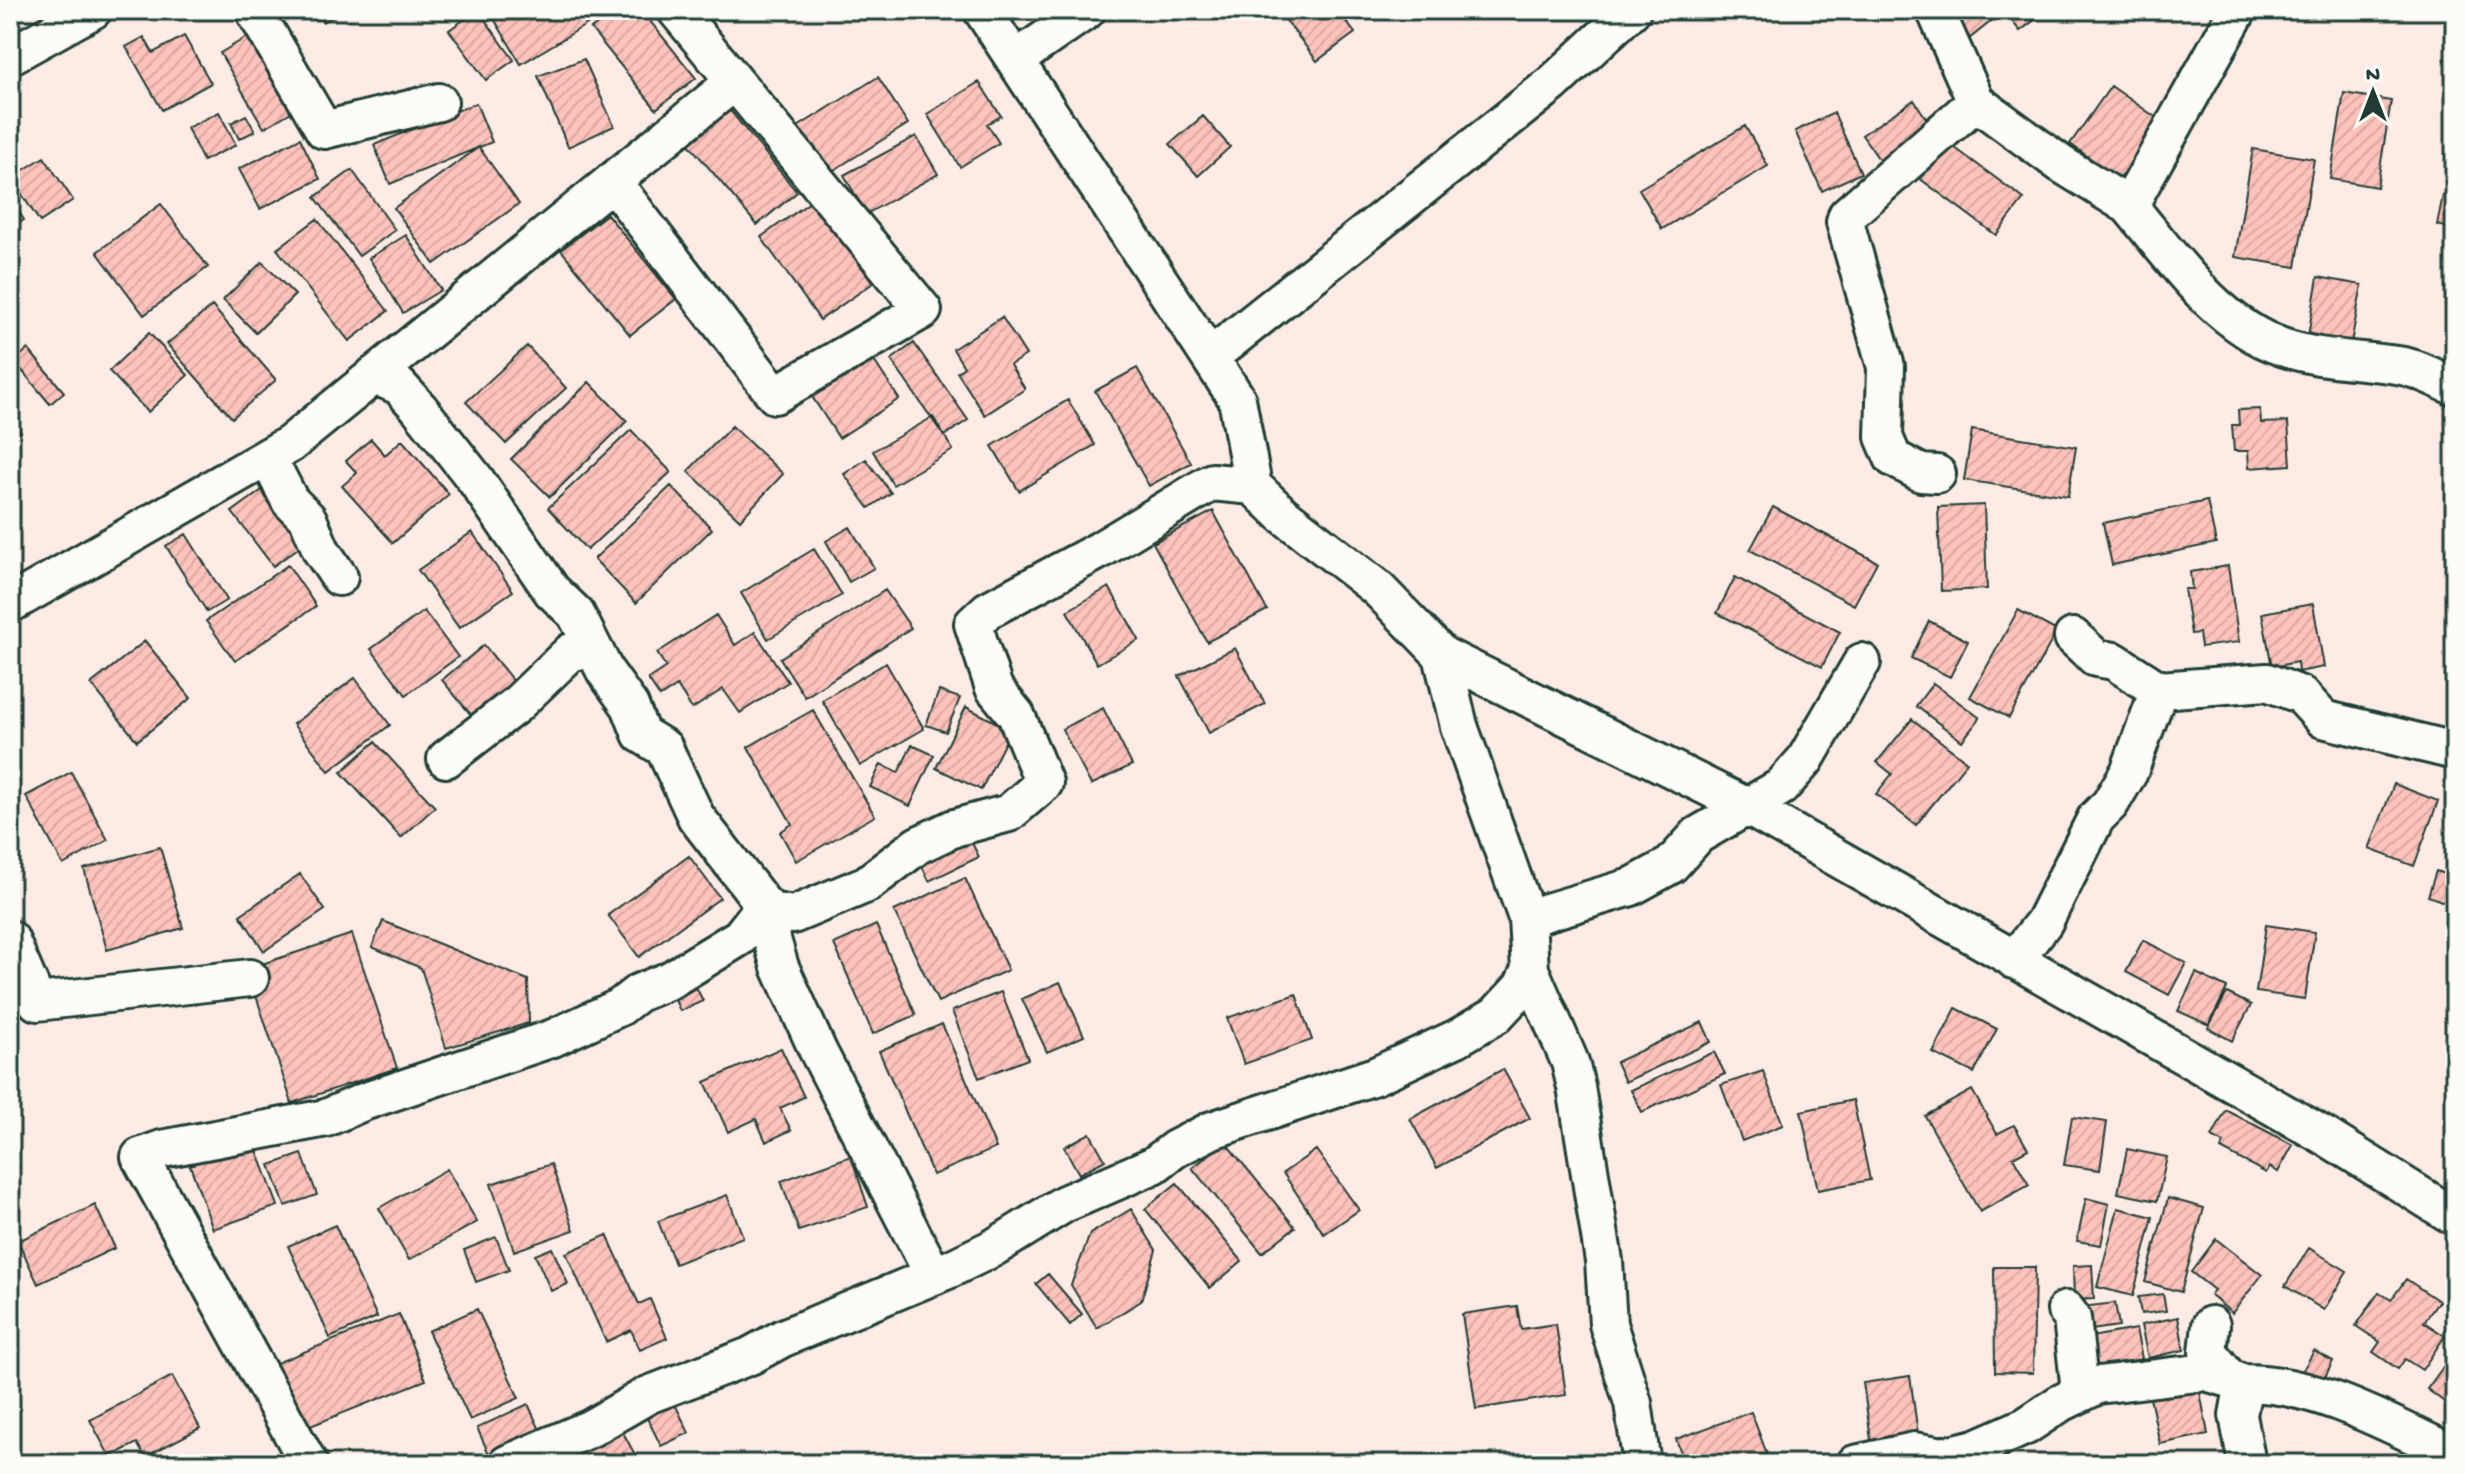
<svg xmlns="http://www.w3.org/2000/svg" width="2465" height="1474" viewBox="0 0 2465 1474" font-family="'Gochi Hand',sans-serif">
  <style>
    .building { fill: url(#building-hatch); stroke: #1f3d34; stroke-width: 2 }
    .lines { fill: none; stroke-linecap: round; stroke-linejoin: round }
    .minor-casing { stroke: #1f3d34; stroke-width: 42 }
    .minor { stroke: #fdfcf7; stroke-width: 36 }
  </style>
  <defs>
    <pattern id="building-hatch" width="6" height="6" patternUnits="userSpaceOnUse" patternTransform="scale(2)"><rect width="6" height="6" fill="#ffc3bb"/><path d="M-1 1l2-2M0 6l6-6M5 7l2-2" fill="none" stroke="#daa8a1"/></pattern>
  </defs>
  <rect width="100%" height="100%" fill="#feebe5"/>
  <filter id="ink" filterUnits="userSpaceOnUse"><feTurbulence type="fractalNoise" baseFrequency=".0125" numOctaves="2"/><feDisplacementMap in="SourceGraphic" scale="16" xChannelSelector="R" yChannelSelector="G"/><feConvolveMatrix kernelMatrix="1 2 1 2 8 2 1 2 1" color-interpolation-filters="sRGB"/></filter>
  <g filter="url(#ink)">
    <!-- building -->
    <path class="building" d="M316 10H347L322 22Z
      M478 10 514 60 486 80 449 30Z
      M505 10H581L589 23 521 64 493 17Z
      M615 10H641L696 78 656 109 591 29Z
      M1278 10H1337L1355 33 1317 61Z
      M1946 10H2048L2020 31 2004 11 1969 39Z
      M259 30 303 105 264 128 220 53Z
      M184 36 211 83 162 110 126 47 144 37 153 53Z
      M584 59 614 126 568 147 538 76Z
      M878 77 908 124 826 175 796 128Z
      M979 82 1001 116 987 124 999 143 960 167 927 114Z
      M2111 86 2161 121 2120 179 2070 144Z
      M2344 93 2391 101 2377 187 2330 179Z
      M1914 100 1932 127 1881 162 1862 135Z
      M476 103 492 142 390 184 374 145Z
      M728 108 797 192 757 225 687 142Z
      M219 112 236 145 203 161 187 128Z
      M1834 113 1861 173 1822 191 1795 131Z
      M246 115 255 131 239 139 231 123Z
      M1203 116 1230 147 1198 176 1170 144Z
      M1745 126 1768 166 1662 229 1639 189Z
      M916 136 938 174 866 214 844 175Z
      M300 138 320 179 260 209 239 169Z
      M1947 142 2024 199 1996 235 1919 178Z
      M479 147 519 204 434 264 394 208Z
      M2253 149 2314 159 2296 267 2235 257Z
      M44 157 73 200 40 222 11 178Z
      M352 170 395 230 359 256 315 197Z
      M2443 195 2455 198V229L2437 225Z
      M10 198 24 220 10 229Z
      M813 200 873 283 820 320 761 237Z
      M161 204 208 267 144 315 97 252Z
      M607 214 676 299 630 335 561 250Z
      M317 219 388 311 349 341 277 249Z
      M406 235 441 290 403 313 369 258Z
      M262 262 295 295 256 333 223 300Z
      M2318 277 2362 285 2351 343 2308 336Z
      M212 306 276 380 232 418 167 344Z
      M1002 317 1026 355 1010 365 1025 389 985 415 957 372 964 367 953 349Z
      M149 333 188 375 148 412 109 371Z
      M914 343 968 420 944 436 891 360Z
      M527 346 566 388 506 444 466 402Z
      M28 349 64 392 50 404 14 361Z
      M867 350 899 399 839 438 807 389Z
      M1137 368 1191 463 1149 486 1095 391Z
      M589 382 627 421 550 497 511 459Z
      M1068 400 1095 445 1019 491 992 446Z
      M2260 409 2261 423 2288 422 2291 465 2249 468 2248 451H2234L2232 425H2239L2238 410Z
      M10 414 21 432 10 438Z
      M933 417 953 450 893 485 873 451Z
      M732 426 783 474 740 520 688 471Z
      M631 430 671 472 587 550 548 508Z
      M1972 430 2076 447 2068 496 1964 480Z
      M371 439 385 455 402 440 449 494 393 543 342 486 357 473 346 461Z
      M866 459 891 493 869 508 844 474Z
      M671 486 712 529 636 603 594 559Z
      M265 488 305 543 273 566 232 512Z
      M2207 501 2216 543 2112 565 2103 523Z
      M1984 505 1987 589 1941 591 1938 507Z
      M1773 507 1877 562 1854 605 1750 550Z
      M1213 511 1267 610 1207 642 1153 543Z
      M850 527 874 568 849 582 826 541Z
      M472 532 513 591 459 628 418 570Z
      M186 534 227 600 207 612 166 546Z
      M814 549 842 595 768 639 741 593Z
      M288 565 316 606 235 661 206 621Z
      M2228 566 2239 642 2201 647 2199 633 2191 634 2184 589H2192L2190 572Z
      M1735 577 1840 632 1822 667 1717 613Z
      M1109 587 1139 640 1097 664 1067 611Z
      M885 590 911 628 805 697 780 658Z
      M2313 604 2324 667 2298 672 2297 662 2272 667 2262 613Z
      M2018 610 2057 631 2009 718 1970 697Z
      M424 611 458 657 406 695 371 649Z
      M716 615 735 645 755 632 788 682 740 713 723 689 692 709 677 686 660 697 648 679 666 667 657 653Z
      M1929 621 1968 641 1950 677 1911 658Z
      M145 641 191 698 137 741 91 684Z
      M484 645 514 682 472 716 442 680Z
      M1235 648 1265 704 1209 733 1179 676Z
      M886 663 924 729 860 766 822 700Z
      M355 678 390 725 329 771 293 724Z
      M1933 683 1980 718 1962 741 1916 706Z
      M939 691 960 698 946 732 926 725Z
      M966 707 1011 730 981 790 936 768Z
      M1103 708 1132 765 1091 785 1062 729Z
      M813 710 875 816 796 861 780 832 792 824 748 747Z
      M1912 719 1967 762 1916 825 1876 794 1892 774 1877 762Z
      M375 742 435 807 401 838 341 772Z
      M912 745 934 755 910 806 870 787 881 764 898 773Z
      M71 772 108 840 63 865 26 796Z
      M2394 784 2438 801 2414 866 2369 849Z
      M2455 833V864L2445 861Z
      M969 837 979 857 929 881 919 860Z
      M160 847 183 928 107 950 84 869Z
      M689 856 720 898 639 957 608 915Z
      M2436 871 2455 878V906L2428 896Z
      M300 874 325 910 264 951 240 915Z
      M965 878 1008 970 938 1002 894 911Z
      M383 921 528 980 529 1023 446 1048 421 968 372 947Z
      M876 925 916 1015 873 1034 834 944Z
      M2266 925 2315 932 2305 999 2256 992Z
      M352 934 397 1068 292 1103 247 969Z
      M2143 940 2186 963 2169 995 2126 972Z
      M2196 973 2227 988 2209 1025 2178 1011Z
      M1060 982 1084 1036 1047 1052 1022 999Z
      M696 987 703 1001 680 1011 674 998Z
      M1001 992 1028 1059 979 1078 952 1011Z
      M2227 993 2251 1005 2232 1041 2208 1028Z
      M1296 994 1312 1040 1244 1064 1227 1018Z
      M1956 1008 1997 1029 1974 1073 1933 1053Z
      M1702 1022 1711 1042 1625 1082 1616 1062Z
      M942 1024 996 1148 933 1175 879 1051Z
      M781 1048 804 1097 780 1108 791 1130 766 1142 756 1119 728 1132 705 1082Z
      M1714 1052 1725 1074 1642 1112 1631 1090Z
      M1503 1069 1530 1118 1437 1168 1410 1119Z
      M1763 1071 1783 1125 1742 1141 1721 1085Z
      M1972 1090 1997 1134 2014 1125 2028 1149 2013 1157 2029 1185 1980 1212 1925 1116Z
      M1853 1100 1870 1180 1818 1190 1801 1111Z
      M2226 1110 2293 1145 2278 1172 2270 1167 2266 1173 2221 1149 2224 1143 2212 1137Z
      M2072 1117 2107 1122 2100 1170 2064 1165Z
      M1090 1133 1105 1160 1079 1174 1064 1147Z
      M254 1142 278 1206 213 1229 190 1165Z
      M1225 1142 1295 1227 1262 1253 1192 1168Z
      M2127 1149 2167 1157 2157 1201 2118 1193Z
      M1316 1150 1359 1210 1324 1234 1283 1173Z
      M302 1154 317 1195 285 1206 270 1165Z
      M851 1156 868 1207 799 1231 781 1181Z
      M551 1164 574 1230 514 1251 491 1184Z
      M447 1169 477 1222 409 1260 379 1208Z
      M1177 1183 1242 1261 1210 1288 1145 1209Z
      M727 1195 743 1237 675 1264 658 1221Z
      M2086 1198 2109 1204 2101 1245 2077 1241Z
      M2168 1198 2204 1208 2181 1292 2145 1282Z
      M95 1205 115 1248 38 1284 18 1241Z
      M2118 1208 2153 1217 2133 1296 2097 1287Z
      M1131 1209 1156 1250 1141 1301 1097 1328 1071 1285 1090 1234Z
      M335 1225 377 1317 330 1338 288 1246Z
      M607 1235 639 1304 650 1299 667 1338 640 1350 631 1330 606 1342 566 1253Z
      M496 1237 509 1270 476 1282 464 1250Z
      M2216 1239 2262 1275 2232 1313 2210 1295 2214 1290 2191 1272Z
      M552 1248 568 1284 551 1291 535 1255Z
      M2309 1248 2347 1271 2324 1310 2285 1286Z
      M2092 1265 2094 1299 2074 1300 2073 1266Z
      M1994 1267H2035L2033 1373 1995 1372Z
      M1048 1274 1082 1314 1070 1325 1036 1284Z
      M2406 1279 2439 1301 2424 1322 2445 1336 2422 1370 2405 1359 2398 1369 2373 1352 2380 1342 2356 1326 2379 1292 2391 1300Z
      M2163 1294 2166 1311 2141 1314 2138 1297Z
      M2115 1303 2119 1326 2084 1331 2080 1307Z
      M1517 1306 1521 1329 1556 1324 1566 1395 1476 1409 1462 1314Z
      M477 1309 519 1398 470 1420 428 1331Z
      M399 1314 426 1380 303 1429 276 1363Z
      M2178 1317 2184 1350 2148 1358 2141 1325Z
      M2136 1329 2142 1359 2090 1368 2085 1338Z
      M2314 1351 2333 1361 2323 1381 2303 1370Z
      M2454 1352 2455 1353V1410L2427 1389Z
      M172 1376 200 1428 145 1457 137 1443 110 1457 90 1420Z
      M1910 1376 1918 1434 1871 1440 1863 1383Z
      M2199 1387 2208 1434 2160 1444 2150 1398Z
      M673 1400 689 1433 661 1446 645 1414Z
      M528 1404 540 1430 489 1454 477 1428Z
      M1751 1412 1767 1454 1739 1464H1685L1676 1439Z
      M619 1425 640 1464H544Z"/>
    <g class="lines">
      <!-- minor casing -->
      <g class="minor-casing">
        <path id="minor" d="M254 10 324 130 439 102
          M982 10 1237 399 1253 486
          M1935 10 1976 102 2061 164 2129 206 2238 10
          M10 56 93 10
          M1015 60 1087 10
          M612 181 775 395 923 310 676 10
          M2129 206C2171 256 2217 325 2282 347 2320 360 2358 359 2397 365 2416 367 2437 379 2455 387
          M1210 357 1552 84 1632 10
          M374 375 399 386 419 408 475 479 552 591 576 614 605 671 630 706 641 734 664 748 696 817 769 911 771 936 780 967 818 1051 934 1276
          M268 458 290 501 308 519 321 550 339 577
          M1937 474 1921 473 1893 458 1884 437 1886 367 1845 222 1847 215 1976 102
          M10 604 290 444 734 82
          M2073 637 2096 658 2114 661 2159 690
          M1442 655 1748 807 2328 1138 2455 1217
          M446 759 516 705 571 652 593 648
          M1527 918 1631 887 1671 865 1698 835 1781 787 1805 760 1862 662
          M10 939 37 1002 250 978
          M2014 960 2044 922 2096 818 2110 804 2129 772 2159 690 2267 682 2301 695 2323 719 2455 751
          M1530 970 1570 1062 1576 1087 1604 1261 1608 1324 1633 1403 1642 1464
          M2066 1310 2072 1318 2080 1392
          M2211 1325 2208 1352 2230 1379 2238 1381
          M309 1464 140 1157 162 1149 326 1118 363 1102 553 1038 620 1007 638 993 670 980 740 937 765 905
          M507 1464 591 1428 648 1395 750 1356 783 1338 950 1269 993 1248 1064 1204 1154 1165 1175 1149 1212 1130 1375 1076 1457 1038 1496 1015 1522 987 1530 970 1527 918 1459 726 1442 655 1377 588 1282 514 1253 486 1212 482 1100 550 988 610 973 624 994 688 1016 715 1044 783 1009 813 954 828 918 845 867 884 793 915 769 911
          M1855 1464 1914 1451 1943 1456 1976 1448 2026 1426 2059 1404 2098 1385 2206 1372 2230 1379
          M2247 1464 2238 1415 2244 1383C2318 1383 2389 1424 2455 1455"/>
      </g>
      <!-- minor -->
      <use href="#minor" class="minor"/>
    </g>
  </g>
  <!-- margin -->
  <rect width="2465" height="1474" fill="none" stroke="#fdfcf7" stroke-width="40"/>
  <rect x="20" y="20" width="2425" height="1434" fill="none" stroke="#1f3d34" stroke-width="3" filter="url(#ink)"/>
  <!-- north arrow -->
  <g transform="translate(2373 92)" stroke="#fdfcf7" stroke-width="6" paint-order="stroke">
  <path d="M0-6L14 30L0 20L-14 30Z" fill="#1f3d34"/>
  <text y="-12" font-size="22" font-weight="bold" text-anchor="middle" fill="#1f3d34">N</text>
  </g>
</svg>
